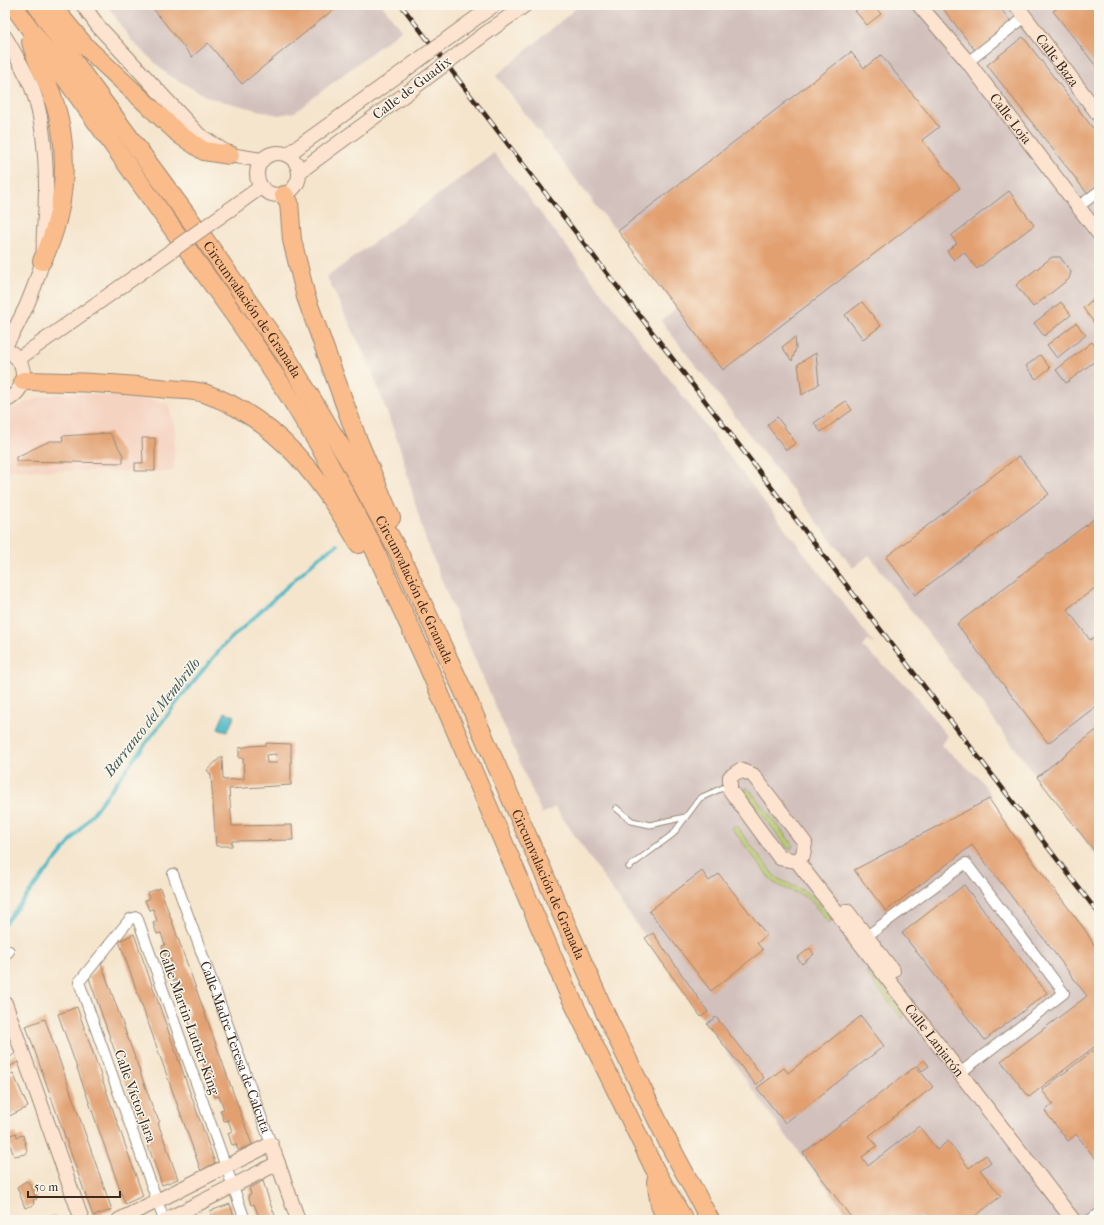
<svg xmlns="http://www.w3.org/2000/svg" width="1104" height="1225" viewBox="0 0 1104 1225" font-family="'IM FELL French Canon',serif">
  <style>
    .built { fill: #f5d3c1 }
    .industrial { fill: #d1c0bc }
    .green { fill: #bcd073; stroke: #7c7d48 }
    .water { fill: #4ab7c5; stroke: #427072 }
    .lines { fill: none; stroke-linecap: round; stroke-linejoin: round }
    .stream { stroke: #4ab7c5; stroke-width: 3.5 }
    .building { fill: #e2a071; fill-rule: evenodd }
    .lane-casing { stroke: #988876; stroke-width: 7 }
    .street-casing { stroke: #988876; stroke-width: 12 }
    .secondary-casing { stroke: #988876; stroke-width: 16 }
    .highway-casing { stroke: #988876; stroke-width: 20 }
    .lane { stroke: #fff; stroke-width: 5 }
    .street { stroke: #fff; stroke-width: 10 }
    .secondary { stroke: #fde4d1; stroke-width: 14 }
    .highway { stroke: #fabc8b; stroke-width: 18 }
    .rail-casing { stroke: #3b2a1e; stroke-width: 4.5 }
    .rail { stroke: #fbf7ec; stroke-width: 3; stroke-dasharray: 9; stroke-linecap: butt }
    .secondary-bridge-casing { stroke: #988876; stroke-width: 16; stroke-linecap: butt }
    .secondary-bridge { stroke: #fde4d1; stroke-width: 14 }
    .labels { text-anchor: middle; dominant-baseline: central; stroke-width: 3; stroke-linejoin: round; paint-order: stroke }
    .street-label { font-size: 14px; fill: #3b2a1e; stroke: #fbf7ec }
    .water-label { font-size: 15px; font-style: italic; fill: #405b58; stroke: #fbf7ec }
  </style>
  <rect width="100%" height="100%" fill="#fbf7ec"/>
  <filter id="ink" filterUnits="userSpaceOnUse"><feTurbulence type="fractalNoise" baseFrequency=".025" numOctaves="2"/><feDisplacementMap in="SourceGraphic" scale="8" xChannelSelector="R" yChannelSelector="G"/><feConvolveMatrix kernelMatrix="1 2 1 2 8 2 1 2 1" color-interpolation-filters="sRGB"/></filter>
  <filter id="wash" filterUnits="userSpaceOnUse"><feTurbulence type="fractalNoise" baseFrequency=".012" numOctaves="4" result="noise"/><feDisplacementMap in="SourceGraphic" scale="16" xChannelSelector="R" yChannelSelector="G"/><feGaussianBlur stdDeviation="0.9" result="paint"/><feColorMatrix in="noise" values="0 0 0 0 0 0 0 0 0 0 0 0 0 0 0 0 0 1.4 0 .05"/><feComposite in="paint" operator="in"/></filter>
  <g filter="url(#wash)">
    <rect width="100%" height="100%" fill="#f5e5cd"/>
    <!-- built -->
    <path class="built" d="M62 393H76L145 398 168 404 175 426 174 468 169 472 5 470V411L40 397Z"/>
    <!-- industrial -->
    <path class="industrial" d="M107 5H382L401 30 295 112 278 115 210 98 168 75 131 40Z
      M580 5H1099V859L869 555 853 568 661 321 678 307 616 228 612 226 496 76Z
      M494 153 874 643 873 644 868 640 863 647 910 689 947 736 941 745 979 778 992 796 987 800 1088 933 1099 954V1220H852L778 1125 615 894 555 807 542 814 452 606 424 535 400 448 370 366 327 277Z"/>
    <!-- green -->
    <path class="green" d="M747 787 793 845 791 849 788 848 745 791Z
      M736 826 776 878 806 892 814 898 831 918 830 924 814 904 804 896 774 883 731 827Z
      M866 973 872 975 904 1014 903 1019Z"/>
    <!-- water -->
    <path class="water" d="M225 712 235 716 227 732 218 728Z"/>
    <g class="lines">
      <!-- stream -->
      <path class="stream" d="M5 923 83 826 185 692 224 645 320 556 337 545"/>
    </g>
    <g id="blocks">
      <!-- building -->
      <path class="building" d="M150 5H339L242 84 208 43 192 57Z
        M863 5H873L881 14 867 25 855 11Z
        M945 5H998L1013 25 977 53 942 7Z
        M1062 5H1099V70L1053 11Z
        M1023 37 1099 136V184L1087 193 987 65Z
        M851 52 864 68 881 55 939 127 922 140 960 188 723 370 618 231Z
        M1009 191 1034 225 977 269 964 252 954 260 947 251 957 243 951 236Z
        M1052 257H1060L1071 272 1069 279 1033 307 1016 285Z
        M1097 296 1099 299V329L1083 308Z
        M862 302 881 326 863 339 845 315Z
        M1061 302 1071 315 1044 336 1034 323Z
        M1076 323 1086 335 1057 358 1047 345Z
        M795 337 796 348 792 361 782 347Z
        M1092 342 1099 351V358L1066 383 1056 370Z
        M816 353 819 384 802 395 798 364Z
        M1040 355 1050 368 1036 379 1026 366Z
        M846 401 852 410 821 432 814 423Z
        M777 417 796 443 786 450 767 425Z
        M110 433 123 455V463L16 461V457L50 441H63L62 436Z
        M142 438H155V471H135V463H143Z
        M1019 456 1049 494 915 595 886 557Z
        M1099 515V585L1067 609 1090 640 1099 633V704L1048 743 957 624Z
        M1099 728V857L1037 777Z
        M266 743 291 744V785L229 789 232 826 292 825 293 840 232 841V846H216L211 775 207 770 222 756 223 780 244 779 243 758H239V748L250 746 266 745ZM276 754 277 763H267L266 755Z
        M989 799 1020 844 1085 930 1099 953V1043L1029 1097 1001 1061 1087 996 1028 918 972 845 886 911 854 870Z
        M702 871 709 881 719 874 767 935 757 943 763 950 711 991 649 911Z
        M964 885 1047 993 985 1040 902 933Z
        M160 888 252 1145 238 1150 236 1144 232 1145 228 1133 232 1131 228 1120 224 1121 220 1110 224 1109 219 1096 215 1097 212 1087 215 1086 211 1073 207 1075 203 1063 207 1062 203 1050 199 1051 195 1040 199 1039 194 1027 191 1028 187 1016 190 1015 188 1009 186 1004 183 1005 178 993 182 992 178 980 174 981 170 969 173 968 170 957 166 958 162 946 165 945 161 933 157 934 153 923 157 921 153 909 149 910 145 900 149 899 147 893Z
        M653 933 708 1012 701 1017 645 938Z
        M134 934 215 1163 201 1171 119 941Z
        M810 948 814 954 802 964 797 958Z
        M101 963 154 1111 160 1122 158 1123 178 1179 162 1185 142 1128H144L142 1122 138 1117 89 978Z
        M77 1007 143 1196 125 1204 58 1014Z
        M861 1016 884 1046 785 1123 757 1088 784 1068 788 1073Z
        M716 1017 764 1078 756 1085 707 1024Z
        M45 1019 112 1210 93 1216 26 1026Z
        M1099 1046V1163L1076 1134 1068 1141 1045 1111 1053 1104 1042 1090Z
        M15 1053 18 1062 5 1069V1062Z
        M924 1060 929 1066 922 1071 918 1065Z
        M916 1066 933 1087 869 1136 877 1146 862 1157 868 1166 919 1126 937 1150 948 1141 969 1168 986 1155 991 1162 980 1170 1001 1196 970 1220H923L920 1216 916 1220H853L803 1153Z
        M13 1073 28 1107 5 1118V1077Z
        M16 1133 17 1137 23 1135 27 1151 26 1154 14 1156 7 1136Z
        M26 1181 29 1183 37 1199 33 1200 34 1205 25 1208 17 1187Z
        M263 1181 271 1206 277 1220H257L256 1218 259 1217 254 1204 251 1205 248 1195 251 1194 249 1188Z
        M230 1204 235 1220H214L210 1211Z
        M54 1215 56 1219 62 1217 63 1220H46L45 1219Z"/>
    </g>
  </g>
  <g filter="url(#ink)">
    <use href="#blocks" fill-opacity="0" stroke="#988876" stroke-width="1"/>
    <g class="lines">
      <!-- lane casing -->
      <g class="lane-casing">
        <path id="lane" d="M616 808 632 821 650 825 685 817
          M629 867 673 834 700 798 729 785"/>
      </g>
      <!-- street casing -->
      <g class="street-casing">
        <g id="street">
          <path d="M968 62 1025 17"/>
          <path d="M1078 207 1099 191"/>
          <path id="s1" d="M173 874 271 1144"/>
          <path d="M867 936 966 863 1064 993 960 1073"/>
          <path d="M5 955 9 951"/>
          <path d="M164 1220 79 982 130 919 137 917 245 1220"/>
          <path d="M1090 1220 1099 1214"/>
        </g>
      </g>
      <!-- secondary casing -->
      <g class="secondary-casing">
        <g id="secondary">
          <path d="M83 5 98 26 199 135 230 155 262 160"/>
          <path id="s2" d="M919 5 968 62 1099 234"/>
          <path id="s3" d="M1016 5 1099 115"/>
          <path d="M469 23 494 5"/>
          <path d="M5 37C15 54 25 70 32 88 47 128 48 188 44 230 43 240 45 253 42 263 34 291 21 321 5 346"/>
          <path d="M478 39 525 5"/>
          <circle cx="278" cy="174" r="21"/>
          <path d="M287 155 401 73"/>
          <path d="M299 172 411 90"/>
          <path d="M229 210 261 187"/>
          <path d="M18 359 153 264"/>
          <path d="M5 401C26 391 29 368 12 353"/>
          <path id="s4" d="M797 861 803 855 805 843 753 775 740 770 730 777V790L780 858 797 861 1073 1220"/>
          <path d="M847 911 893 971"/>
          <path d="M5 1003 82 1220"/>
          <path d="M119 1220 271 1144 298 1220"/>
          <path d="M166 1220 278 1163"/>
        </g>
      </g>
      <!-- highway casing -->
      <g class="highway-casing">
        <g id="highway">
          <path d="M13 5 240 323 291 399 319 445 372 544 427 664 567 990 654 1168 684 1220"/>
          <path id="s5" d="M37 5 79 69 205 240 284 353 347 457 399 553 469 703 606 1015 668 1142 710 1220"/>
          <path d="M51 5 86 47 180 135 204 151 230 155"/>
          <path d="M31 42C36 62 47 79 53 98 71 149 66 213 42 261"/>
          <path d="M284 195 289 202 292 240 306 297 357 438 391 518"/>
          <path d="M23 381C71 382 120 383 168 389 180 390 193 390 204 393 276 417 323 481 359 544"/>
          <path d="M656 1181 660 1205 666 1220"/>
        </g>
      </g>
      <!-- lane -->
      <use href="#lane" class="lane"/>
      <!-- street -->
      <use href="#street" class="street"/>
      <!-- secondary -->
      <use href="#secondary" class="secondary"/>
      <!-- highway -->
      <use href="#highway" class="highway"/>
      <!-- rail casing -->
      <g class="rail-casing">
        <path id="rail" d="M401 5 1099 914"/>
      </g>
      <!-- rail -->
      <use href="#rail" class="rail"/>
      <!-- secondary-bridge casing -->
      <g class="secondary-bridge-casing">
        <path id="secondary-bridge" d="M401 73 469 23
          M411 90 478 39
          M153 264 229 210"/>
      </g>
      <!-- secondary-bridge -->
      <use href="#secondary-bridge" class="secondary-bridge"/>
    </g>
  </g>
  <g class="labels">
    <!-- street labels -->
    <g class="street-label">
      <text stroke="none"><textPath href="#s3" startOffset="69">Calle Baza</textPath></text>
      <text transform="translate(412 88) rotate(-37)">Calle de Guadix</text>
      <text stroke="none"><textPath href="#s2" startOffset="146">Calle Loja</textPath></text>
      <text stroke="none"><textPath href="#s5" startOffset="373">Circunvalación de Granada</textPath></text>
      <text stroke="none"><textPath href="#s5" startOffset="697">Circunvalación de Granada</textPath></text>
      <text stroke="none"><textPath href="#s5" startOffset="1021">Circunvalación de Granada</textPath></text>
      <text transform="translate(189 1022) rotate(70)">Calle Martin Luther King</text>
      <text stroke="none"><textPath href="#s4" startOffset="473">Calle Lanjarón</textPath></text>
      <text stroke="none"><textPath href="#s1" startOffset="184">Calle Madre Teresa de Calcuta</textPath></text>
      <text transform="translate(135 1096) rotate(70)">Calle Víctor Jara</text>
    </g>
    <!-- water labels -->
    <g class="water-label">
      <text transform="translate(152 717) rotate(-52)">Barranco del Membrillo</text>
    </g>
  </g>
  <!-- margin -->
  <rect width="1104" height="1225" fill="none" stroke="#fbf7ec" stroke-width="20"/>
  <!-- scale -->
  <path d="M28 1191v6h92v-6" fill="none" stroke="#3b2a1e" stroke-width="2"/>
  <text x="34" y="1191" font-size="12" fill="#3b2a1e" stroke="#fbf7ec" stroke-width="3" paint-order="stroke">50 m</text>
</svg>
